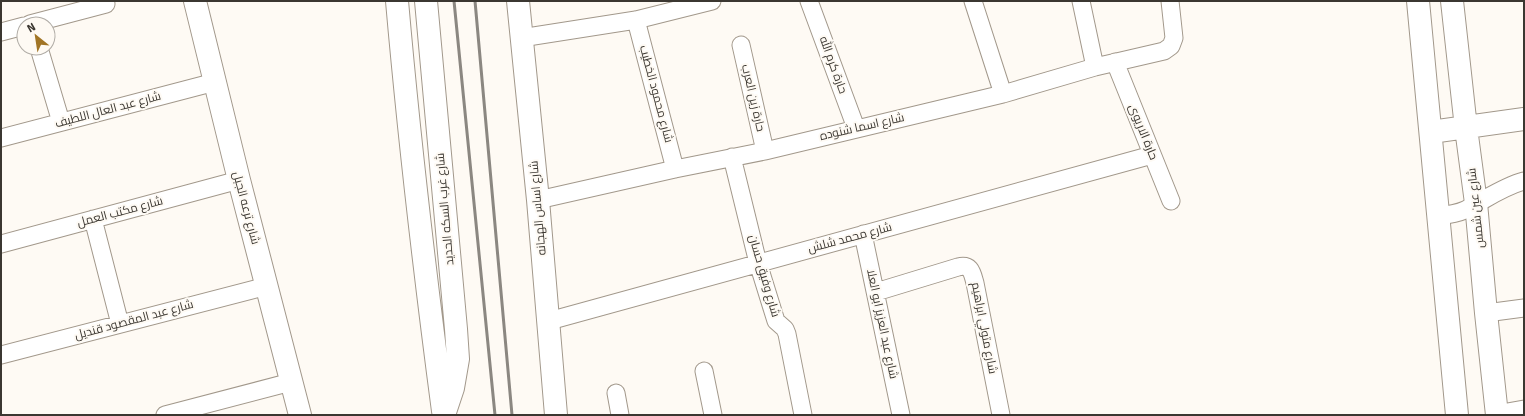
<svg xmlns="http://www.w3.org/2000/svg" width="1525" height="416" viewBox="0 0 1525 416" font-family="Signika,Cairo,sans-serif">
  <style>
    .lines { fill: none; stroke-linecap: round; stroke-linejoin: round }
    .street-casing { stroke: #a2988b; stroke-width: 19 }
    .secondary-casing { stroke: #a2988b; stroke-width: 24 }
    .street { stroke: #fff; stroke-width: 17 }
    .secondary { stroke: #fff; stroke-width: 22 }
    .rail { stroke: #8b8781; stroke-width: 3 }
    .labels { text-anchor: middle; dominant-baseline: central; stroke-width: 4; stroke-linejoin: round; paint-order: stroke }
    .street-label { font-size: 12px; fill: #3b3731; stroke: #fefaf4 }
  </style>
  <rect width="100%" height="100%" fill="#fefaf4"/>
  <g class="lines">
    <!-- street casing -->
    <g class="street-casing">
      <path id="street" d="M809 1 856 128
        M973 1 1003 94
        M1081 1 1095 67
        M636 20 675 169
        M30 24 106 4
        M1 32 24 26
        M521 38 636 20 712 1
        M741 45 765 151
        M39 48 61 122
        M1115 62 1171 201
        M1 138 215 82
        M732 157 758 263 776 321 785 329 787 334 803 415
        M538 200 675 169 765 151 1003 94 1095 67 1164 51 1171 46 1174 38 1170 1
        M1438 216C1447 215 1456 214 1465 210 1485 200 1502 187 1524 181
        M93 219 120 324
        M863 234 901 415
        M1 244 239 180
        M876 292 958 267C971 264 972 272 975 283L1001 415
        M1486 313 1524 308
        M549 321 1152 155
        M1 355 267 286
        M704 371 713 415
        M616 393 620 415
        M1496 414 1524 409
        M165 415 291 382"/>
    </g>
    <!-- secondary casing -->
    <g class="secondary-casing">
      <path id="secondary" d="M195 1 239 180 300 415
        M397 1C409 138 425 275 443 411
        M426 1 456 329 458 359 453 388 444 415
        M518 1 538 200 556 415
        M1418 1 1457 415
        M1452 1 1466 128 1476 203 1486 313 1497 415
        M1431 132 1524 119"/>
    </g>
    <!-- street -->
    <use href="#street" class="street"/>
    <!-- secondary -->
    <use href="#secondary" class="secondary"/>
    <!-- rail -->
    <path class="rail" d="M454 1 495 415
      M475 1 512 415"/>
  </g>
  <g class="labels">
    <!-- street labels -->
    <g class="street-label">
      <text transform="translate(833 65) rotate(70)">حارة كرم الله</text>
      <text transform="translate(656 94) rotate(75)">شارع محمود الخطيب</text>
      <text transform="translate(753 98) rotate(77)">حارة زين العرب</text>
      <text transform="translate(108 110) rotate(-15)">شارع عبد العال اللطيف</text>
      <text transform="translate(862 127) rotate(-13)">شارع اسما شنوده</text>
      <text transform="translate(1143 132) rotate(68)">حارة الاريوى</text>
      <text transform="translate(246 208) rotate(75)">شارع ترعه الجبل</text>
      <text transform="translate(538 208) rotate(-95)">شارع اساس الهجانه</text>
      <text transform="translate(1476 208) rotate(-96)">شارع عين شمس</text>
      <text transform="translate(445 209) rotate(-95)">شارع غرب السكه الحديد</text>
      <text transform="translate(120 212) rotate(-15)">شارع مكتب العمل</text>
      <text transform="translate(850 238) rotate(-15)">شارع محمد شلش</text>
      <text transform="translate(764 276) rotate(74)">شارع وفيق حسان</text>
      <text transform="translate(134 320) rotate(-15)">شارع عبد المقصود قنديل</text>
      <text transform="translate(882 324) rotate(78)">شارع عبد العزيز ابو العلا</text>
      <text transform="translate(984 328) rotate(79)">شارع متولي ابراهيم</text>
    </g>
  </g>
  <!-- border -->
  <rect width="1525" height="416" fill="none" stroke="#3b3731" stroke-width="4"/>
  <!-- north arrow -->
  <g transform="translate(36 36) rotate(330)"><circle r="19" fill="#fefaf4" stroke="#b0aca6"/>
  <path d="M0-3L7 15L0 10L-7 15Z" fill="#a17526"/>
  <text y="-6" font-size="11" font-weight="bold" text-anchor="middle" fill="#3b3731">N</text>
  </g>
</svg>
